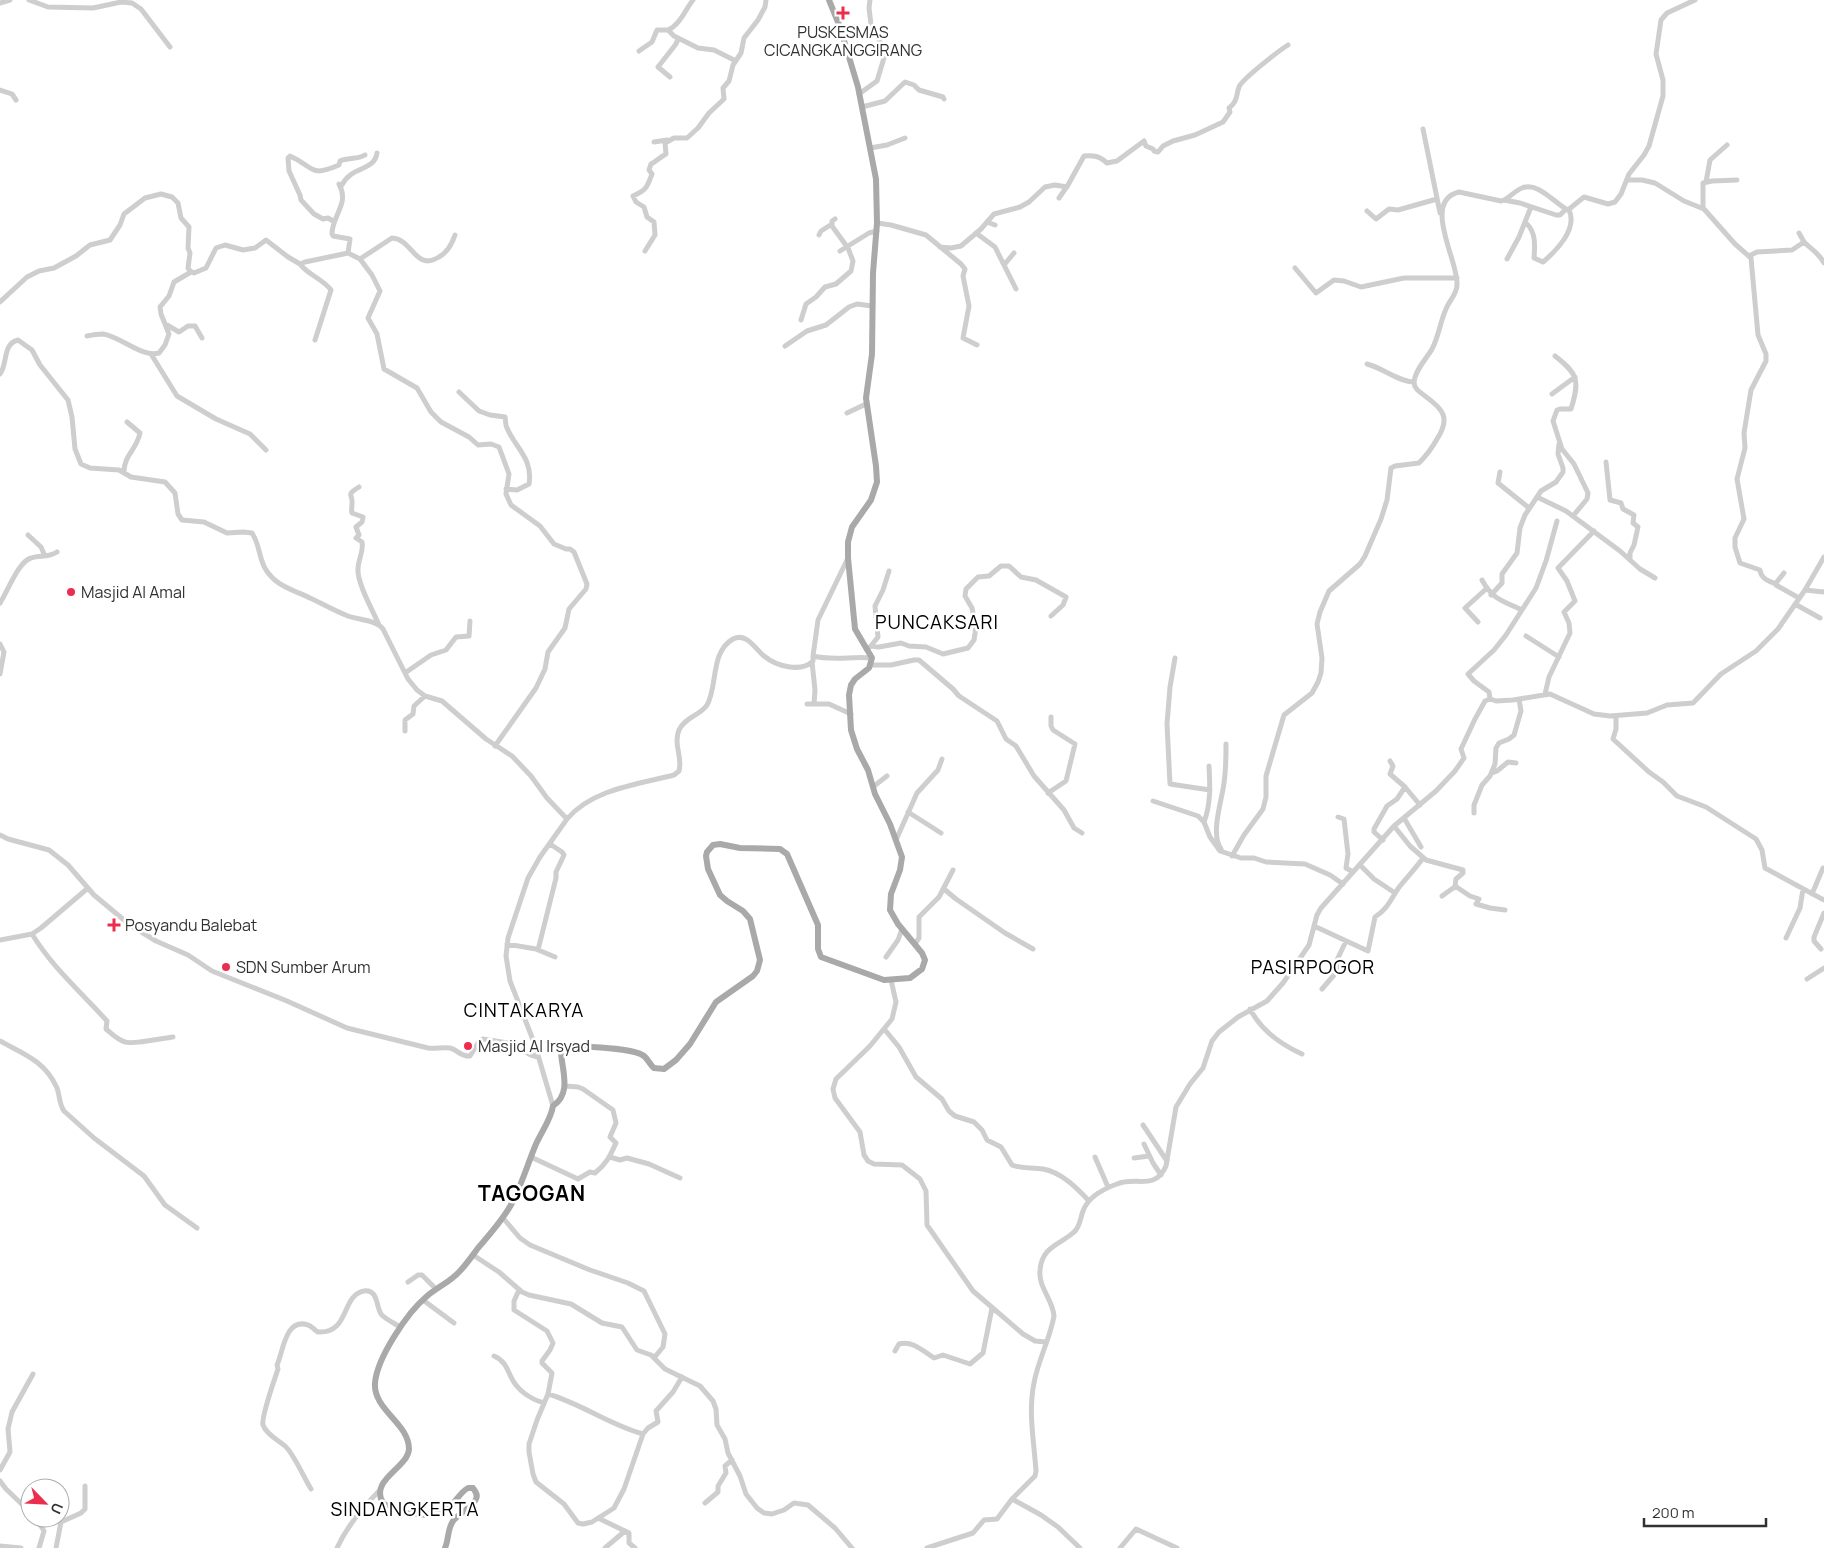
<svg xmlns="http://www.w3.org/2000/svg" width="1824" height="1548" viewBox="0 0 1824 1548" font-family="Manrope,sans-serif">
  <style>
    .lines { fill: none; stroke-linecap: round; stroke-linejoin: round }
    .minor { stroke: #cecece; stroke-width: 5 }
    .major { stroke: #a9a9a9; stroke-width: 6 }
    .poi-dot { fill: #ec2e4e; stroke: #fff; stroke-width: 2 }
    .labels { text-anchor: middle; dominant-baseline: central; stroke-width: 5; stroke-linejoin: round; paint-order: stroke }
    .poi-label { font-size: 16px; fill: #313131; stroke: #fff; text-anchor: start }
    .quarter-label { font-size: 19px; letter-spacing: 1px; fill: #000; stroke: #fff }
    .district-label { font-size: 21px; font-weight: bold; letter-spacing: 1px; fill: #000; stroke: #fff }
  </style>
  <rect width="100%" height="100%" fill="#fff"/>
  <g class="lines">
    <!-- minor -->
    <path class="minor" d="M29 0 48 7 93 8 121 2 132 3 141 9 170 47
      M693 0C685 10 680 25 668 30L674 36 698 48 714 50 736 61
      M0 3 10 0
      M639 51 652 42 657 30H668
      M670 77 658 67 676 44 678 39
      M0 90 12 94 16 100
      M859 94 877 81 884 58V49L871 25 869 8 870 0
      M862 107 885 101 905 82 914 85 919 90 943 97 944 99
      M1423 129 1440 213
      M654 142 667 140
      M870 148 887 145 905 138
      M1627 180H1642L1655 183 1684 201 1704 209 1735 244 1751 258 1758 335 1766 354V361L1751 390 1744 433 1745 448 1737 479 1744 519 1735 538V547L1740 563 1760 570C1761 579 1769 581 1776 584
      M1706 182 1710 160 1727 145
      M1059 198 1068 185 1084 156C1094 155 1099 156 1107 163L1117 161 1144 141 1146 146 1153 149 1154 151 1158 152 1163 146 1173 141 1195 135 1223 122 1230 112 1229 108C1238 101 1236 95 1239 87 1242 79 1280 50 1288 45
      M1504 200 1520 203 1556 215H1560L1566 209
      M1703 208V183L1712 181 1737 180
      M1367 211 1376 219 1389 209 1398 210 1437 199
      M333 221 328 218 323 219 314 214 301 200 300 195 289 171 288 158 290 156C315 167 309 178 339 165L340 161C348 157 357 160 365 155
      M987 222 995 225
      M877 223 891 225 926 235 961 264 965 269 963 276 969 306 963 338 977 345
      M1526 223C1536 232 1535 245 1534 258L1543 262C1556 251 1578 229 1569 210
      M976 233 995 247 1016 289
      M1799 233 1804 242
      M819 235 821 231 832 224
      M940 247 951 248 961 246 981 229 994 214 1020 207 1029 202 1045 187 1055 185 1067 187
      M645 251 655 235 654 222 647 217 644 207 636 202 633 196C647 190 647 187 652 174L649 170 651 164C657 161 660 157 666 154L665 143 674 138H687L698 128 709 113 724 99 723 88 729 81 733 65 741 53 744 38 758 20 765 7 766 0
      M840 251 869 233 877 231
      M348 253 350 239 333 236 332 234C332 215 350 204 339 184L342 185C352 165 374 172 377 153
      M1749 256 1757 252 1792 250 1804 242C1812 250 1819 253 1824 263
      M360 259 392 238C413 239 415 272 439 257 448 252 452 244 455 235
      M1507 259 1519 237 1531 207
      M300 264C308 275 323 279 331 290L315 340
      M1004 265 1014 253
      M1295 268 1316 293 1334 280 1344 281 1361 287 1404 278H1457
      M0 302 27 277 39 271 54 268 76 256 90 245 110 240 120 225 124 214 145 198 161 194 172 197 178 203 181 218 189 227 188 248 190 253 188 268 190 271 194 273 206 268 216 248 225 245 243 250 255 248 266 240 288 257 300 264 305 262 348 253 360 259 372 275 380 291 368 318 377 334 384 369 417 388 431 412 441 422 469 437 478 445 491 444 499 447 509 474 506 494 511 505 540 526 554 544 566 549H570L574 552 587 584 586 589 569 609 565 628 548 652 545 669 536 688 495 746
      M801 320 806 304 816 297 825 287 836 284 851 271 853 261 848 248 832 226V221L835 219
      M167 325 179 332 188 326H195L202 338
      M87 336C92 335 98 334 103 334 120 336 142 358 159 353L165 345 169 334 161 314 160 307 169 296 174 282 191 272
      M785 346 807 331 826 325 849 307 857 304 872 306
      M151 354 177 396 216 419 250 434 266 450
      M1555 356C1578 374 1580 380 1571 409H1560L1557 410 1553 421 1562 449 1574 464 1588 493 1587 499 1573 516
      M1367 364C1383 368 1399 382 1414 382
      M0 374C8 364 2 344 18 340L32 350 40 365 68 400 72 417 75 449 81 464 90 468 119 470 131 477 165 482 175 493 178 514 182 520 204 522 227 533 243 532 252 533C263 550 256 564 276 581 286 589 298 592 310 598 323 604 335 611 348 616 359 620 376 620 383 629L408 679 417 690 425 696 442 701 486 739 512 756 531 776 547 798 567 819 540 857 528 878 508 938 506 956 510 981 535 1045 553 1106
      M459 392 479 411 490 415 505 417C506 421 505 425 507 428 516 449 533 458 529 484L517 490 506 489
      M1552 394 1575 377
      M847 413 866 404
      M1606 462 1610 500 1621 503 1623 509 1634 515 1633 523 1638 527 1634 545 1630 553V560
      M124 472C124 455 136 451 140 433L127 422
      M1500 472 1498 483 1529 508
      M359 487C345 496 353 493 352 504 352 507 351 510 352 513L363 517 362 522 356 527 359 535 356 538 362 542C364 551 358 560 358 569 357 583 373 611 379 625
      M1537 497 1566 511 1620 551 1640 569 1655 578
      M28 535 41 547 45 556
      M1784 573 1776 583V585L1799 598
      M1482 580C1492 599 1503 601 1522 610
      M1805 590 1824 592
      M1491 595 1502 583V574L1517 553 1520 528 1525 515 1541 491 1556 482 1563 472V468L1558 454 1559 444
      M0 603C8 591 18 562 31 558 40 555 48 558 57 552
      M1795 604 1820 618
      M1478 622 1465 608 1486 589
      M1526 636 1559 657
      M0 644 4 652 0 674
      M871 646 879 647 901 643 909 646 926 647 943 654 968 648 974 640 976 627 972 608 965 596 966 589 978 577 989 576 1001 566H1009L1021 577 1036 580 1066 597 1063 605 1051 616
      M870 647 878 637 875 606 883 590 889 571
      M813 656 818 620 848 558
      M1175 658 1170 687 1167 724 1170 784 1210 790
      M812 662 815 690 814 704
      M871 665H891L914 660H919L953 689 959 696 997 721 1006 739 1016 746 1034 776 1064 810 1074 828 1082 833
      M405 673 431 655 446 650 456 637 469 636 470 621
      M1545 694 1549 677 1570 633 1569 623 1564 612 1575 601 1567 581 1558 568 1594 531
      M1490 699 1489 692 1474 681 1468 674 1494 650 1506 635 1536 588 1546 561 1557 521
      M807 704H829L851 714
      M1616 716V729L1613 739 1649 772 1663 782 1677 796 1706 807 1756 839 1762 850 1765 868 1824 900
      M405 731V720L413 714 414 706 425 696
      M1492 773 1497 771 1508 762 1516 763
      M874 786 887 776
      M1405 787 1420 805
      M1048 793 1066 781 1075 744 1053 730 1051 726V717
      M1153 801 1198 816 1204 822 1210 837 1220 851 1241 858H1254L1266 862 1305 864 1330 875 1343 884
      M908 812 941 833
      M1474 813V805L1482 785 1490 776 1495 764 1496 748 1499 743 1509 739 1514 735 1521 711 1519 699
      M1338 817 1344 819 1348 854 1346 868 1353 872
      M1404 818 1421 847
      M567 819C592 789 639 784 674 775L679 771C683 758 673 744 679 730 685 717 701 715 707 705 718 686 710 652 733 639 747 632 755 649 764 656 776 666 801 673 813 661V656C833 661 852 656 872 658
      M1204 822C1211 804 1210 785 1209 766
      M1394 826 1410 846 1426 860 1463 870V873L1456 879 1455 886 1470 896 1479 899 1476 904 1490 908 1505 910
      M0 835 8 839 49 850 68 865 94 895 130 925 156 941 188 955 212 971 287 1001 347 1028 428 1048C435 1049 443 1047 450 1048 458 1050 461 1057 470 1056L478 1043 483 1039 508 1043 531 1055 538 1057
      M896 840 917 793 938 770 942 759
      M1383 840 1374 832V829L1387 806 1397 799 1405 787 1390 774 1393 766 1390 761
      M1221 849C1210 834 1222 800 1224 783 1226 770 1226 757 1226 744
      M1232 856 1244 835 1263 809 1266 797V776L1284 715 1312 693 1318 682 1321 673 1322 658 1317 624 1320 612 1329 591 1360 564 1365 556 1381 519 1387 500 1391 468 1395 466 1419 463C1426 456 1432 448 1437 439 1451 418 1443 409 1425 396 1420 392 1414 389 1414 382 1415 370 1427 358 1432 349 1439 336 1440 322 1446 309 1449 301 1457 294 1457 285 1459 262 1421 201 1459 192L1501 201C1509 199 1514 191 1522 188 1538 181 1555 204 1568 210L1584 197 1608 204 1615 202 1621 194 1629 174 1644 155 1649 146 1663 96V80L1656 54 1661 20 1667 13 1695 0
      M1360 865 1374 879 1395 893
      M944 889 956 899 1005 933 1033 949
      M1812 894 1823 868
      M1442 896 1456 886
      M1314 926 1368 951 1375 917C1389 908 1391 898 1400 886 1408 876 1416 868 1423 858
      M32 934C52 967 81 992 107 1021L106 1029C112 1034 118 1040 125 1042 132 1045 163 1038 173 1037
      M1786 938 1800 908 1803 889
      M0 940 32 934 41 928 88 888
      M507 944 536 949 555 957
      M915 944 919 938V917L939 897 953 870
      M1821 949 1814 941V937L1824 913
      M538 950 556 878V872L564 855 562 852 550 844
      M886 957 898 940 902 929
      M1807 979 1824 968
      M891 980 896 1002 892 1019 870 1046 836 1079 833 1089 835 1098 860 1132 864 1155 868 1161 874 1164 902 1165 920 1179 926 1191 927 1225 973 1291 1023 1334 1035 1341 1046 1342
      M1322 989 1334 975 1337 967V960L1346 941
      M1250 1009C1261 1030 1282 1045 1302 1054
      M885 1030 899 1047 916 1077 942 1099 949 1111 955 1116 974 1122 982 1130 987 1140 1001 1147 1012 1165C1021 1169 1033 1167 1043 1169 1061 1172 1077 1188 1089 1201
      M0 1041C24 1054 45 1061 57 1088 60 1096 59 1104 64 1111L94 1138 144 1176 165 1205 197 1228
      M1143 1125 1167 1161
      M1144 1144 1153 1163 1161 1175
      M531 1157 578 1179 590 1172 595 1173C607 1163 610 1156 616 1143L610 1137 616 1123 613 1110 583 1089 578 1087 565 1086
      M610 1157 620 1160 627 1158 649 1164 680 1178
      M1095 1157 1108 1187
      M1134 1158 1149 1156
      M503 1218 520 1238 530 1245 590 1270 628 1283 644 1291 665 1334 663 1347 654 1358
      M473 1255 499 1272 522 1292 529 1295 571 1304 602 1323 622 1327 637 1350 651 1355 665 1369 700 1386 713 1401 716 1409 717 1425 725 1439 728 1453 740 1476 746 1494 757 1508 764 1513 772 1514 784 1510 794 1503 808 1505 835 1528 852 1548
      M408 1282 418 1275H422L436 1289
      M519 1290 514 1301V1310L547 1331 553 1343 550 1350 542 1361V1363L552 1373 548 1394 537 1420 529 1444V1452L533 1474 536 1482 564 1504 578 1523 583 1524 592 1522 614 1508 624 1489 643 1434 648 1428 658 1422 656 1411 673 1392 682 1377
      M423 1300 454 1323
      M895 1351 899 1344C912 1340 923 1351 934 1358L943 1355 970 1364 983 1353 992 1308
      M494 1356C504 1360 507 1368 511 1377 517 1390 530 1399 544 1403
      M548 1394C582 1404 610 1425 643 1434
      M0 1470 10 1452 8 1429 12 1412 33 1374
      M0 1481 6 1489 30 1512
      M311 1489C304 1478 294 1454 285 1446 278 1440 266 1434 263 1425 261 1417 275 1378 278 1369L277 1365C283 1353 285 1317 308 1325 312 1326 314 1330 318 1332 350 1334 341 1295 364 1291 378 1289 376 1306 381 1314 385 1319 394 1323 400 1327
      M1012 1499 1041 1515 1058 1527 1080 1548
      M705 1503 718 1492V1486L726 1473 725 1466 732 1460
      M36 1518 44 1531 39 1548
      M598 1518 629 1533V1543L635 1548
      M0 1546 21 1548
      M56 1548 61 1522 81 1513 85 1509V1486
      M337 1548C347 1526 363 1507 380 1490
      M605 1548 625 1531
      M927 1548 973 1533 984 1520 997 1519 1012 1499 1035 1476 1036 1471C1034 1441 1028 1412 1034 1383 1038 1360 1050 1339 1054 1316 1053 1300 1038 1287 1040 1270 1042 1246 1060 1245 1074 1232 1080 1227 1080 1219 1083 1211 1088 1197 1103 1189 1117 1184 1136 1176 1155 1191 1166 1166L1176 1107 1190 1084 1203 1068 1212 1041 1219 1032 1238 1017 1267 1001 1283 983 1309 945 1317 915 1321 908 1394 826 1436 791 1455 771 1464 758 1461 749 1475 719 1485 701 1490 699 1496 701 1513 700 1550 694 1594 714 1610 716 1647 713 1667 705 1693 703 1721 674 1756 651 1778 629 1805 590 1824 557
      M1120 1548 1136 1529 1177 1548"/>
    <!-- major -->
    <path class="major" d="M445 1548C449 1539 447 1530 453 1521 459 1513 473 1507 476 1499 478 1495 476 1492 473 1488H468C459 1493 457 1501 449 1508 435 1520 397 1514 383 1503 369 1480 408 1468 409 1449 409 1423 373 1410 375 1383 377 1358 407 1313 426 1297 436 1288 450 1282 459 1272 466 1265 472 1256 478 1248 490 1234 503 1220 512 1203 522 1184 528 1163 536 1144 542 1131 551 1119 553 1106 572 1093 562 1071 561 1052L565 1046H569C585 1047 632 1047 644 1056 648 1059 650 1065 654 1068L664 1069 676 1060 690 1044 716 1002 753 976 757 971 760 960 750 919 743 911 727 901 720 895 708 869 706 856 707 852 713 845 720 844 740 848 780 849 787 854 818 925V949L821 957 884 980 910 978 922 969 925 960 922 953 898 924 890 910 891 894 900 870 902 857 890 824 875 794 868 770 857 749 851 730 849 695 851 685 855 679 869 668 872 658 855 629 848 558V542L852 527 871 500 877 482 876 466 866 398 872 354 873 273 877 223 876 179 858 87 840 27 829 0"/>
  </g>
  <!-- markers -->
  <g class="poi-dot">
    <path d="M840.5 5.5h5v5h5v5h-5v5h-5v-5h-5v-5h5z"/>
    <circle cx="71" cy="592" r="5"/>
    <path d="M111.5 917.5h5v5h5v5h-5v5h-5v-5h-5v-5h5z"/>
    <circle cx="226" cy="967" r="5"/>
    <circle cx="468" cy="1046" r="5"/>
  </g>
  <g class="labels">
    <!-- poi labels -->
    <g class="poi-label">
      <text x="843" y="32" text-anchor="middle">PUSKESMAS<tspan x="843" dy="18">CICANGKANGGIRANG</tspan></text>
      <text x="81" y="592">Masjid Al Amal</text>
      <text x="125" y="925">Posyandu Balebat</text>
      <text x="236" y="967">SDN Sumber Arum</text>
      <text x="478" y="1046">Masjid Al Irsyad</text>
    </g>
    <!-- quarter labels -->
    <g class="quarter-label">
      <text x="937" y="622">PUNCAKSARI</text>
      <text x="1313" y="967">PASIRPOGOR</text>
      <text x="524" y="1010">CINTAKARYA</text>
      <text x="405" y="1509">SINDANGKERTA</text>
    </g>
    <!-- district labels -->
    <g class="district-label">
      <text x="532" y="1193">TAGOGAN</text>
    </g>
  </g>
  <!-- north arrow -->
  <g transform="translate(45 1503) rotate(114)"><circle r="24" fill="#ffffff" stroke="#adadad"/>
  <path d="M0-4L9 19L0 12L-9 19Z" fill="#ec2e4e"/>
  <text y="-8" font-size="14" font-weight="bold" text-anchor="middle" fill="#313131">U</text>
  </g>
  <!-- scale -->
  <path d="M1644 1518v8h122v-8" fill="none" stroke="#313131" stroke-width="2.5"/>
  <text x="1652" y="1518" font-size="15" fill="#313131" stroke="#ffffff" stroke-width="4" paint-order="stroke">200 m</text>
</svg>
